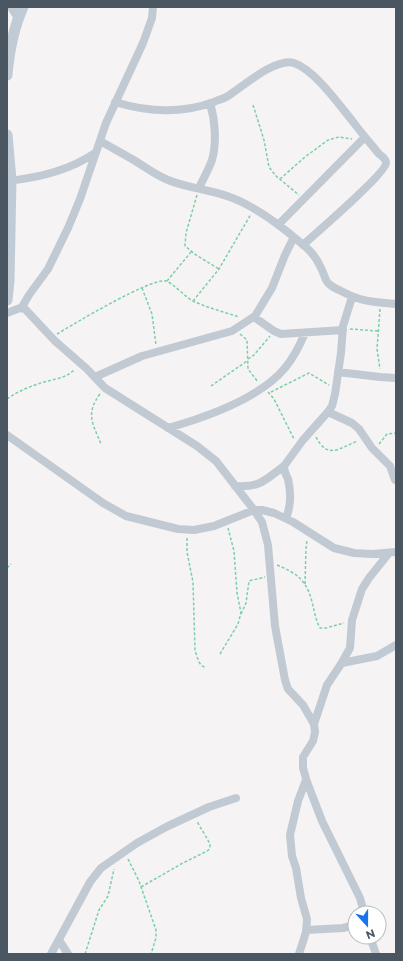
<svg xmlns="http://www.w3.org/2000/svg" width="403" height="961" viewBox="0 0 403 961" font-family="Montserrat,sans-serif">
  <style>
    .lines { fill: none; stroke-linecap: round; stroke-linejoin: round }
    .path { stroke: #7ad0a6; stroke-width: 1.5; stroke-dasharray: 3 2; stroke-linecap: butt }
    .street { stroke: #c1cad2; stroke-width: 8 }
    .secondary { stroke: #c1cbd6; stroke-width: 11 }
  </style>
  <rect width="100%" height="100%" fill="#f5f3f3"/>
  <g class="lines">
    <!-- path -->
    <path class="path" d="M253 105 264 140 269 167 276 176 299 195
      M280 179 305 157 328 140 339 137 352 139
      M197 195 186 233 185 246 196 255 219 269
      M167 281 191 252
      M142 288 152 314 156 345
      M193 301 219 269 251 214
      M380 309 377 349 380 369
      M350 329 378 331
      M57 334C74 324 150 278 166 281 173 283 185 297 193 301 208 308 224 312 239 317
      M240 334 247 340 248 369 258 382
      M248 359 254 355 270 336
      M211 386 247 361
      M268 392 274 399 294 439
      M271 392 309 373 329 385
      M100 394C85 414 93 424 101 444
      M7 399C18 391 31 386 44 382 55 379 67 378 75 369
      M316 437C328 460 339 448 358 441
      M379 444 387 434 396 433
      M187 538V552L193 582 195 651 199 662 201 665 206 668
      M277 565C296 573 305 579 311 598 314 608 315 619 320 628H326L344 623
      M7 568 11 564
      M305 584 306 548 307 540
      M241 614 246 603 249 581 265 577
      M220 654 238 624 241 613 237 593 234 551 228 528
      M128 859 139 881 156 930V938L151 954
      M141 887 181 864 207 851C209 850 210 848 210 845 210 842 199 826 197 821
      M85 954 99 910 108 896 114 869"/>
    <!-- street -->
    <path class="street" d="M11 7 18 18
      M115 102C147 112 181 114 214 102 218 100 223 99 228 96 242 87 276 57 294 63 315 70 340 106 354 123 362 134 371 144 379 154 382 156 386 159 386 163 386 173 315 234 303 245
      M100 141C111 147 121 153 132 159 144 166 155 175 168 180 187 188 208 189 227 196 254 205 280 225 301 243 309 249 316 257 320 266 323 271 324 276 326 280 329 286 335 288 341 291 362 302 372 302 396 304
      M7 181C38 178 70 170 95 153
      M199 188C203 179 209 169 212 160 217 142 215 120 210 103
      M278 225 365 137
      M22 307 29 295 48 269 68 228 80 199 106 123 143 43 152 18 153 7
      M7 313 20 308 25 309 55 341 87 369 105 388 197 446 216 461 254 510 262 522 268 545 275 626 285 680 288 689 303 705 314 724 315 732 313 741 303 757V768L307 782 322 821 360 898 364 913
      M254 317 274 331 281 334 343 330
      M338 372 380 377 396 378
      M95 377 142 356 232 331 255 316 272 288 285 255 294 237
      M328 412 352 423 359 429 372 448 390 466 395 480
      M168 428C207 417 259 399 285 368 294 357 300 345 305 333
      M7 435 103 503 126 516 178 529 194 530 214 526 254 510H262L274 513 293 522 334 548 354 553 372 554 396 552
      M235 486C260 488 265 480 284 466
      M286 518C291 506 291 492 288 479 286 475 284 471 284 466L303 440 327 413 332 406 335 394 341 353 343 326 352 297
      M342 663 377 656 396 645
      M314 724 327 685 341 664 350 648 352 620 362 589 369 578 389 553
      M307 930 343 928 355 925
      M370 937 376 954
      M59 940 68 954
      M51 954 90 882 101 868 137 843 166 827 209 807 236 798
      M299 954 306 932 307 919 301 898 296 868 292 856 290 835 298 801 306 780"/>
    <!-- secondary -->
    <path class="secondary" d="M7 75C9 52 13 29 23 7
      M7 135 11 180 9 281 7 300"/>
  </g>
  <!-- border -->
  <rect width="403" height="961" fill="none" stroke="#4a5661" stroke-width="16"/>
  <!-- north arrow -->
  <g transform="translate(367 925) rotate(159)"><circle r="19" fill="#ffffff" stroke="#b7bbc0"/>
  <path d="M0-3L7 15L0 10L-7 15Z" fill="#1a73e8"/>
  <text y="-6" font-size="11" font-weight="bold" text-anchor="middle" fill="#4a5661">N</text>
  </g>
</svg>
